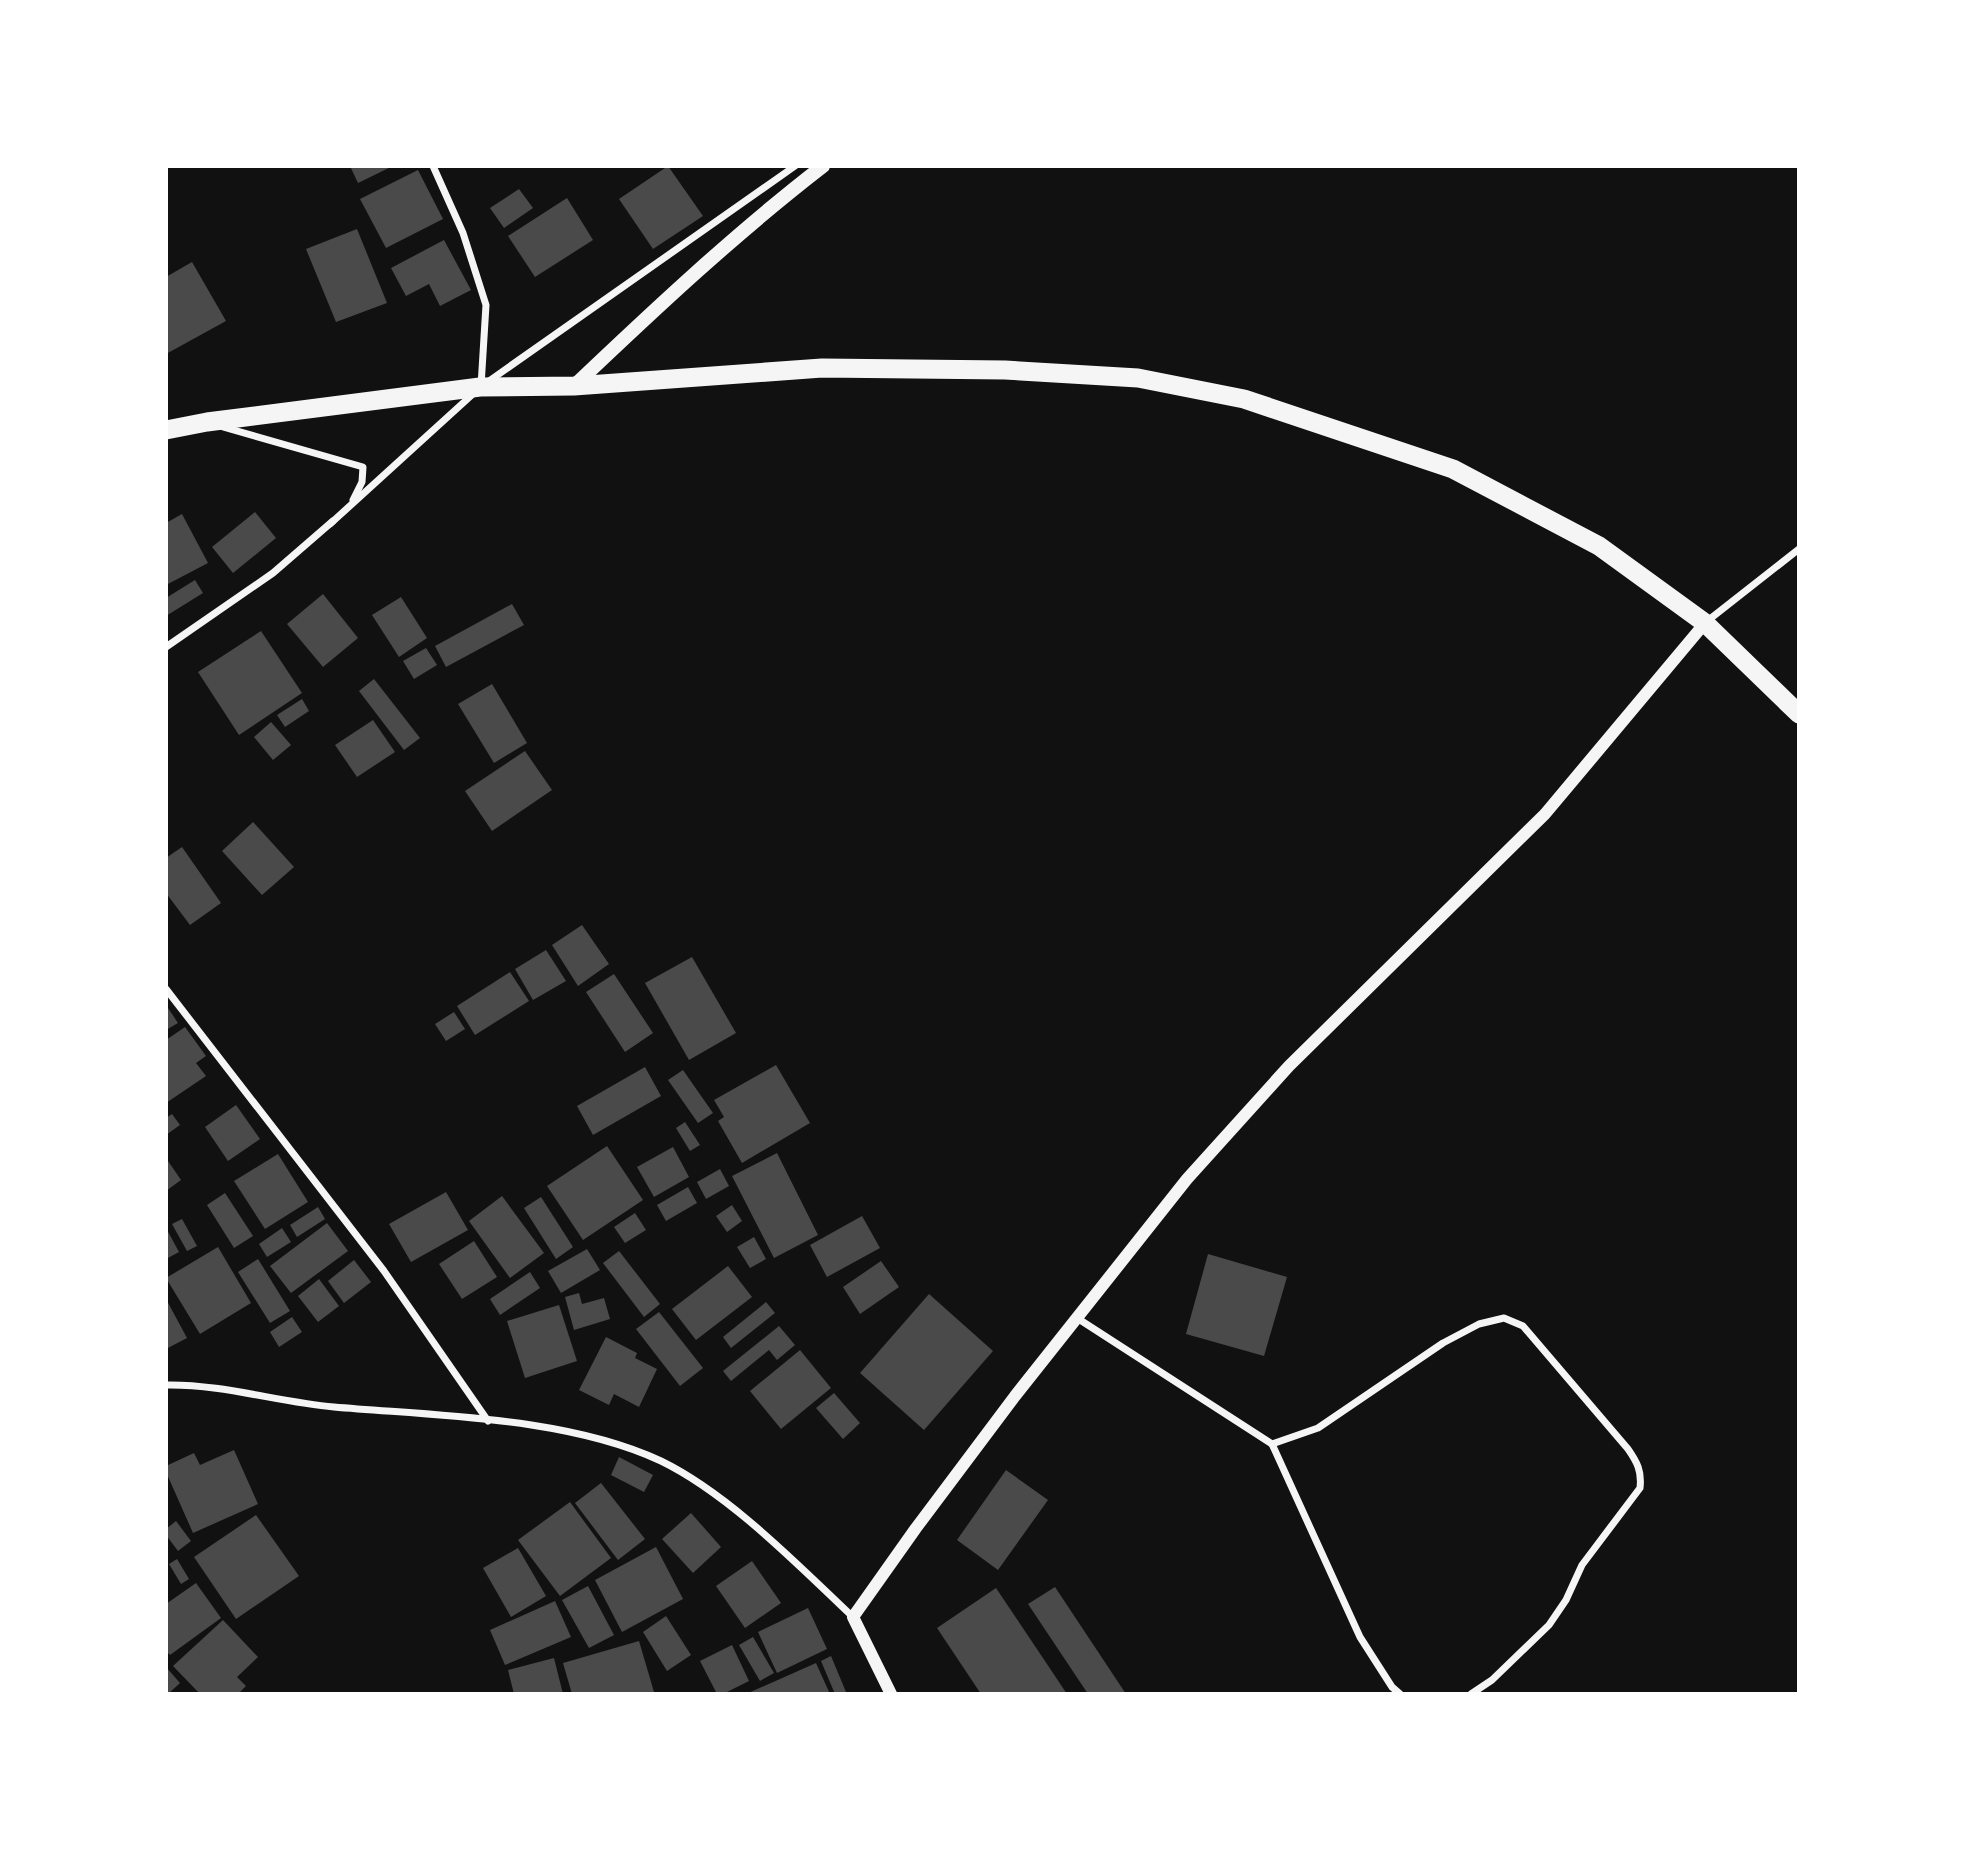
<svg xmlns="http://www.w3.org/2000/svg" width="1965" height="1860" font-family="'Nunito Sans',sans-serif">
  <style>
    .building { fill: #4a4a4a }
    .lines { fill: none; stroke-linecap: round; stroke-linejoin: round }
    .minor { stroke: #f5f5f5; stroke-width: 7 }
    .tertiary { stroke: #f5f5f5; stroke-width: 12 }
    .secondary { stroke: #f5f5f5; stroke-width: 14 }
    .trunk { stroke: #f5f5f5; stroke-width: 19 }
  </style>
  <rect width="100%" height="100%" fill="#111"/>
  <!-- building -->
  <g class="building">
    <path d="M350 166H393L358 183Z"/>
    <path d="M668 166 703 216 653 249 619 199Z"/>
    <path d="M418 170 443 219 386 248 360 199Z"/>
    <path d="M519 189 533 208 504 228 490 208Z"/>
    <path d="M567 198 593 240 535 277 508 236Z"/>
    <path d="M357 229 387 303 336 322 306 249Z"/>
    <path d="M444 240 471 290 440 306 429 284 406 296 391 268Z"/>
    <path d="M192 262 226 321 166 354V277Z"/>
    <path d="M255 512 276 538 233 573 212 547Z"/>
    <path d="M182 514 208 563 166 585V523Z"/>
    <path d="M195 580 203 593 166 616V598Z"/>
    <path d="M323 594 358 638 323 667 287 624Z"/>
    <path d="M401 597 427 638 399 657 372 615Z"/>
    <path d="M512 604 524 625 446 667 435 646Z"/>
    <path d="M261 631 302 693 239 735 198 672Z"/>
    <path d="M426 648 437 665 414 679 403 661Z"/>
    <path d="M374 679 420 738 404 750 359 691Z"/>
    <path d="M492 684 527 743 494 763 458 704Z"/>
    <path d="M302 699 309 711 285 727 277 715Z"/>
    <path d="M373 720 395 752 357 777 335 745Z"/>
    <path d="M271 722 291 745 273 760 254 737Z"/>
    <path d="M525 751 552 790 492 831 465 791Z"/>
    <path d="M253 822 294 867 262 895 222 851Z"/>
    <path d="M182 847 221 903 190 925 166 893V858Z"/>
    <path d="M582 925 609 964 578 986 552 945Z"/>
    <path d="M546 950 566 981 533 1000 515 969Z"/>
    <path d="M692 957 736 1033 689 1060 645 983Z"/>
    <path d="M510 972 529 1001 475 1035 457 1006Z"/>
    <path d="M614 974 653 1033 625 1052 586 992Z"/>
    <path d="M166 1005 178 1023 166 1030Z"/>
    <path d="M454 1012 465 1029 446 1041 435 1024Z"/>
    <path d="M185 1027 206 1056 196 1063 206 1076 166 1103V1040Z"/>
    <path d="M776 1065 810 1123 742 1163 718 1121 724 1117 714 1100Z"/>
    <path d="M645 1067 661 1096 593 1135 577 1106Z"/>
    <path d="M683 1070 713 1113 698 1123 668 1080Z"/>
    <path d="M236 1105 260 1139 228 1161 205 1127Z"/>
    <path d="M172 1114 180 1125 166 1135V1118Z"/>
    <path d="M685 1122 700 1145 690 1151 676 1128Z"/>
    <path d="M607 1146 643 1200 583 1240 547 1186Z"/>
    <path d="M673 1147 689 1177 654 1197 637 1167Z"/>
    <path d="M777 1153 818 1235 774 1258 732 1176Z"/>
    <path d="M278 1154 308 1202 265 1229 234 1181Z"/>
    <path d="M166 1158 181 1180 166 1191Z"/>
    <path d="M720 1169 729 1186 706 1199 697 1182Z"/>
    <path d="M688 1187 697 1203 666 1221 657 1205Z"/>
    <path d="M446 1192 468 1230 411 1262 389 1224Z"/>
    <path d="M225 1193 253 1236 234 1248 207 1205Z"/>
    <path d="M502 1196 544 1253 510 1278 469 1221Z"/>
    <path d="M541 1197 573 1247 556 1259 524 1208Z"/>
    <path d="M732 1205 742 1221 727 1232 716 1216Z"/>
    <path d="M318 1207 325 1219 297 1237 290 1225Z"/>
    <path d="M635 1213 646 1230 625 1243 614 1227Z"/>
    <path d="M862 1216 880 1248 827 1277 810 1245Z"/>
    <path d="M182 1219 197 1246 187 1251 172 1224Z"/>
    <path d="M327 1223 348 1251 291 1293 270 1266Z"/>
    <path d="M166 1228 179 1252 166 1259Z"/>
    <path d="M282 1228 291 1242 267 1257 259 1244Z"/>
    <path d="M754 1237 766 1259 750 1268 737 1247Z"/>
    <path d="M474 1241 497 1277 462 1299 439 1264Z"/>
    <path d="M218 1247 251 1303 200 1334 166 1278Z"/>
    <path d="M587 1249 600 1270 561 1293 548 1271Z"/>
    <path d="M619 1251 660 1304 644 1317 603 1263Z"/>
    <path d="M1208 1254 1287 1277 1264 1356 1186 1334Z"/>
    <path d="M258 1259 290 1311 270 1323 238 1272Z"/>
    <path d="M354 1260 371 1282 344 1303 328 1281Z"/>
    <path d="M881 1261 899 1287 860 1314 843 1287Z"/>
    <path d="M728 1266 752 1297 696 1340 672 1309Z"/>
    <path d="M530 1272 540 1288 500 1315 490 1299Z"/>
    <path d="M319 1279 339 1306 318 1322 298 1296Z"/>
    <path d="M579 1293 582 1304 604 1298 610 1319 574 1330 565 1297Z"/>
    <path d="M929 1294 993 1351 924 1430 860 1373Z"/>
    <path d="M166 1299 187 1338 166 1349Z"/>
    <path d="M766 1302 775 1313 731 1348 723 1337Z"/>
    <path d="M559 1305 577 1361 525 1378 507 1321Z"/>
    <path d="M659 1312 703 1368 680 1386 636 1329Z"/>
    <path d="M292 1317 302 1332 279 1347 270 1332Z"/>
    <path d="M779 1326 795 1345 777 1360 769 1350 731 1381 723 1371Z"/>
    <path d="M606 1337 637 1353 635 1358 657 1369 639 1407 614 1394 609 1405 579 1390Z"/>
    <path d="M800 1350 831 1388 781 1429 750 1391Z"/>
    <path d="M834 1393 860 1423 843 1439 816 1408Z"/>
    <path d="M234 1450 258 1504 193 1533 166 1472V1466L194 1453 200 1465Z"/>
    <path d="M619 1457 653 1475 644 1492 611 1475Z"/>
    <path d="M1006 1470 1048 1500 998 1570 957 1540Z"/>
    <path d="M601 1483 645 1539 618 1560 575 1503Z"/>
    <path d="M570 1502 611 1558 560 1596 518 1540Z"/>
    <path d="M691 1513 721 1547 693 1573 662 1539Z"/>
    <path d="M256 1515 299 1576 236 1619 194 1557Z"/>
    <path d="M176 1521 191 1541 178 1551 166 1535V1529Z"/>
    <path d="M656 1547 683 1599 622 1632 595 1580Z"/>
    <path d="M518 1548 546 1596 511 1617 483 1568Z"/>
    <path d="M177 1559 189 1579 181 1584 169 1564Z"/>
    <path d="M752 1561 781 1603 745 1628 716 1586Z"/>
    <path d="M196 1583 221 1618 170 1655 166 1651V1604Z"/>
    <path d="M588 1586 614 1635 589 1648 562 1600Z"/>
    <path d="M1055 1587 1126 1694H1088L1028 1604Z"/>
    <path d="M996 1588 1067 1694H981L937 1628Z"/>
    <path d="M555 1601 571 1637 505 1665 490 1630Z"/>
    <path d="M808 1608 827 1649 777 1673 758 1632Z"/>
    <path d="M666 1616 691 1655 667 1671 643 1632Z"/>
    <path d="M223 1620 258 1657 237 1677 246 1686 238 1694H200L173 1666Z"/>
    <path d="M753 1637 774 1673 760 1681 739 1645Z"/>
    <path d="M639 1641 654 1692 572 1694 563 1663Z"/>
    <path d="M732 1645 749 1681 723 1694H717L700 1661Z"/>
    <path d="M831 1656 846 1692 842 1694H835L821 1661Z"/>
    <path d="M554 1658 563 1694H514L508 1670Z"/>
    <path d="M816 1663 830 1694H746Z"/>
    <path d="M166 1667 180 1683 168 1694H166Z"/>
  </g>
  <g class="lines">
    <!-- minor -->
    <g class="minor">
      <path d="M433 166 463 233 486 305 481 386"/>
      <path d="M489 381 795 166"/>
      <path d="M223 427 363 467 362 482 353 500"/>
      <path d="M330 524 474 393"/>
      <path d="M1706 622 1799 549"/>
      <path d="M166 647 273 573 333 521"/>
      <path d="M166 989 384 1271 488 1421"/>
      <path d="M1077 1318 1272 1444 1360 1637 1392 1687 1400 1694"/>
      <path d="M166 1385C222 1384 278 1402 334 1407 437 1416 567 1417 661 1461 729 1494 798 1565 853 1617"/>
      <path d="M1272 1444 1318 1428 1443 1343 1479 1324 1504 1318 1523 1326 1628 1449C1637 1462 1642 1471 1640 1488L1582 1565 1566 1600 1549 1625 1492 1680 1471 1694"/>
    </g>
    <!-- tertiary -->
    <path class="tertiary" d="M891 1694 853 1617 916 1528 1015 1396 1187 1179 1289 1066 1545 814 1705 623"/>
    <!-- secondary -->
    <path class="secondary" d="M574 386C655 309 735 234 823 166"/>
    <!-- trunk -->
    <path class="trunk" d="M166 430 207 422 480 387 574 386 822 368 1005 370 1138 378 1244 399 1453 469 1599 546 1705 623 1799 714"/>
  </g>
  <!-- border -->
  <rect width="1965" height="1860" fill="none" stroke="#ffffff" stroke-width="336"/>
</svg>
